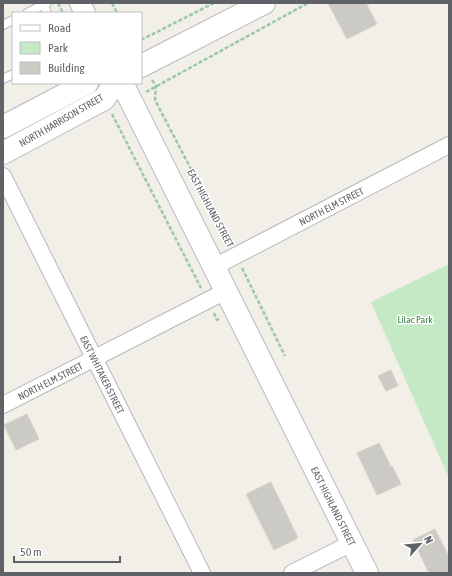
<svg xmlns="http://www.w3.org/2000/svg" width="452" height="576" font-family="'Asap Condensed',sans-serif">
  <style>
    .green { fill: #c5e8c5 }
    .building { fill: #cccac5; stroke: #d6d1c6 }
    .lines { fill: none; stroke-linecap: round; stroke-linejoin: round }
    .service-casing { stroke: #b5b8bc; stroke-width: 10 }
    .minor-casing { stroke: #b5b8bc; stroke-width: 18 }
    .tertiary-casing { stroke: #b5b8bc; stroke-width: 22 }
    .secondary-casing { stroke: #b6babf; stroke-width: 24 }
    .path { stroke: #9cc7a9; stroke-width: 2.5; stroke-dasharray: 4 2; stroke-linecap: butt }
    .service { stroke: #fff; stroke-width: 8 }
    .minor { stroke: #fff; stroke-width: 16 }
    .tertiary { stroke: #fff; stroke-width: 20 }
    .secondary { stroke: #fff; stroke-width: 22 }
    .labels { text-anchor: middle; stroke-width: 3; stroke-linejoin: round; paint-order: stroke }
    .street-label { font-size: 10px; fill: #5f6368; stroke: #fff }
    .park-label { font-size: 10px; fill: #348238; stroke: #fff }
  </style>
  <rect width="100%" height="100%" fill="#f1efe8"/>
  <!-- green -->
  <path class="green" d="M449 264V478L371 302Z"/>
  <!-- building -->
  <g class="building">
    <path d="M328 3H366L377 24 347 39Z"/>
    <path d="M391 370 398 386 386 391 378 376Z"/>
    <path d="M27 414 39 439 16 450 4 425Z"/>
    <path d="M379 443 391 467 392 466 401 484 377 495 357 453Z"/>
    <path d="M271 482 298 538 274 550 246 494Z"/>
    <path d="M435 529 449 557V573H429L413 540Z"/>
  </g>
  <g class="lines">
    <defs>
      <g id="service">
        <path d="M44 5 47 13"/>
        <path d="M27 13 47 3"/>
        <path d="M3 25 13 20"/>
        <path d="M3 79 13 74"/>
      </g>
      <g id="minor">
        <path id="s1" d="M3 176 202 573"/>
        <path id="s2" d="M214 267 449 145"/>
        <path id="s3" d="M3 405 226 291"/>
        <path d="M292 573 352 543"/>
      </g>
      <path id="tertiary" d="M80 3 85 13"/>
      <g id="secondary">
        <path d="M141 66 264 3"/>
        <path id="s4" d="M122 83 367 573"/>
        <path d="M3 127 87 83"/>
        <path d="M3 153 104 99 115 83"/>
      </g>
    </defs>
    <!-- service casing -->
    <use href="#service" class="service-casing"/>
    <!-- minor casing -->
    <use href="#minor" class="minor-casing"/>
    <!-- tertiary casing -->
    <use href="#tertiary" class="tertiary-casing"/>
    <!-- secondary casing -->
    <use href="#secondary" class="secondary-casing"/>
    <!-- path -->
    <g class="path">
      <path d="M58 3 63 13"/>
      <path d="M112 3 117 13"/>
      <path d="M141 40 214 3"/>
      <path d="M152 80 156 86 155 100 230 244"/>
      <path d="M146 92 308 3"/>
      <path d="M112 114 201 288"/>
      <path d="M242 268 285 356"/>
      <path d="M214 313 217 320 220 318"/>
    </g>
    <!-- service -->
    <use href="#service" class="service"/>
    <!-- minor -->
    <use href="#minor" class="minor"/>
    <!-- tertiary -->
    <use href="#tertiary" class="tertiary"/>
    <!-- secondary -->
    <use href="#secondary" class="secondary"/>
  </g>
  <g class="labels">
    <!-- street labels -->
    <g class="street-label">
      <text transform="translate(61 120) rotate(-30)" y="4">NORTH HARRISON STREET</text>
      <text dy="4" stroke="none"><textPath href="#s2" startOffset="132">NORTH ELM STREET</textPath></text>
      <text transform="translate(211 208) rotate(62)" y="4">EAST HIGHLAND STREET</text>
      <text dy="4" stroke="none"><textPath href="#s1" startOffset="222">EAST WHITAKER STREET</textPath></text>
      <text dy="4" stroke="none"><textPath href="#s3" startOffset="53">NORTH ELM STREET</textPath></text>
      <text dy="4" stroke="none"><textPath href="#s4" startOffset="473">EAST HIGHLAND STREET</textPath></text>
    </g>
    <!-- park labels -->
    <g class="park-label">
      <text x="415" y="323">Lilac Park</text>
    </g>
  </g>
  <!-- border -->
  <rect width="452" height="576" fill="none" stroke="#5f6368" stroke-width="8"/>
  <!-- legend -->
  <rect x="12" y="12" width="130" height="72" fill="#ffffff" stroke="#bfc1c3"/>
  <rect x="20" y="25" width="20" height="6" fill="#ffffff" stroke="#bfc1c3"/>
  <text x="48" y="32" font-size="12" fill="#5f6368">Road</text>
  <rect x="20" y="42" width="20" height="12" fill="#c5e8c5" stroke="#bfc1c3"/>
  <text x="48" y="52" font-size="12" fill="#5f6368">Park</text>
  <rect x="20" y="62" width="20" height="12" fill="#cccac5" stroke="#bfc1c3"/>
  <text x="48" y="72" font-size="12" fill="#5f6368">Building</text>
  <!-- north arrow -->
  <g transform="translate(420 544) rotate(63)" stroke="#ffffff" stroke-width="3" paint-order="stroke">
  <path d="M0-3L7 15L0 10L-7 15Z" fill="#5f6368"/>
  <text y="-6" font-size="11" font-weight="bold" text-anchor="middle" fill="#5f6368">N</text>
  </g>
  <!-- scale -->
  <path d="M14 556v6h106v-6" fill="none" stroke="#5f6368" stroke-width="2"/>
  <text x="20" y="556" font-size="12" fill="#5f6368" stroke="#ffffff" stroke-width="3" paint-order="stroke">50 m</text>
</svg>
